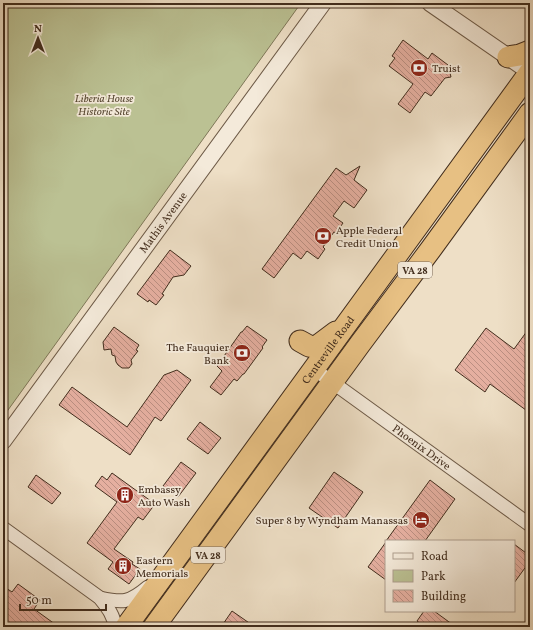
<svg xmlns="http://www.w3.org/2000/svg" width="533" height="630" font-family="Vollkorn,serif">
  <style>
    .park { fill: #bbc193; stroke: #7e7758 }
    .building { fill: url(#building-back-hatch); stroke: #422d1d }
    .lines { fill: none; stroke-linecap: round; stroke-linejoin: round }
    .minor-casing { stroke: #6d5a47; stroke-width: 15 }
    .tertiary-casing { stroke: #6d5a47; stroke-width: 18 }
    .trunk-casing { stroke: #422d1d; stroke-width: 23 }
    .minor { stroke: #f4eada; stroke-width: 13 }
    .tertiary { stroke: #f4eada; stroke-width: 16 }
    .trunk { stroke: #e7c083; stroke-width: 21 }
    .labels { text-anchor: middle; stroke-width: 3.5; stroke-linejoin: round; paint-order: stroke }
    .shield { fill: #f4eada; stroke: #776656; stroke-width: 1 }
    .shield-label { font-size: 10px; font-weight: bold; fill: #422d1d }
    .poi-label { font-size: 11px; fill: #422d1d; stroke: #f4eada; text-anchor: start }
    .park-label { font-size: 11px; font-style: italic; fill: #5a4b35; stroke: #f4eada }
    .street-label { font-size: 11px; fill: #422d1d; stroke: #f4eada }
  </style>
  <defs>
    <pattern id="building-back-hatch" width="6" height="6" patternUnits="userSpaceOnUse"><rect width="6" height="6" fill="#e5afa0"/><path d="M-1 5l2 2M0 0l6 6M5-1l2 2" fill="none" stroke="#bb8f82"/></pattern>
  </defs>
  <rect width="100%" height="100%" fill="#eedfc6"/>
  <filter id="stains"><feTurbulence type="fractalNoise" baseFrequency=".005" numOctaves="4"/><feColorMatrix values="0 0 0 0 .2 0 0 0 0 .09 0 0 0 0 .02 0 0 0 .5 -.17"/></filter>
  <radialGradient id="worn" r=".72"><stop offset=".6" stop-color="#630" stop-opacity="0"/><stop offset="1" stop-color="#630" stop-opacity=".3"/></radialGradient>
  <!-- park -->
  <path class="park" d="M3 3H301L3 417Z"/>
  <!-- building -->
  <g class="building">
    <path d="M403 40 428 59 432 53 448 65 451 77 445 78 431 96 425 92 410 113 398 104 413 84 389 66 395 58 392 56Z"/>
    <path d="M360 166 354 180 367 190 354 208 344 201 333 216 343 223 336 233 334 232 323 247 325 249 318 259 307 251 301 259 293 253 274 278 262 269 336 168 346 175Z"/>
    <path d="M170 250 191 266 184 275 173 277 162 294 164 295 156 305 149 300 148 302 137 294Z"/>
    <path d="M247 326 267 340 262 347 263 348 244 374H243L237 381 234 379 221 395 210 387 222 371 217 366 241 332H242Z"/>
    <path d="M114 327 139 345 136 350 138 351 131 360 132 364 129 368H122L118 365 116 362 115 356 112 355 111 349 104 350 103 342Z"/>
    <path d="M530 327V413L490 384 485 392 455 370 486 328 514 349Z"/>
    <path d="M177 370 191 380 161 421 155 417 130 455 59 405 72 387 127 427 164 375Z"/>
    <path d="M200 422 221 438 208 454 187 439Z"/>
    <path d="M181 462 196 473 178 497 163 486Z"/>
    <path d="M334 472 363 492 338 528 309 508Z"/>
    <path d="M112 473 155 504 143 520 138 517 114 549 133 562 132 564 140 569 129 584 108 569 113 562 87 543 117 502 95 486 102 476 107 480Z"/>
    <path d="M36 475 61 493 52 504 28 487Z"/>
    <path d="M430 480 455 499 425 541H386Z"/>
    <path d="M386 542V580L368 567Z"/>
    <path d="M514 544 530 556V561L514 583Z"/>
    <path d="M18 584 40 600 34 609 59 627H3V586L12 592Z"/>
    <path d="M232 611 255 627H221Z"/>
    <path d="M424 611H434L456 627H425L417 621Z"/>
  </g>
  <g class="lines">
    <defs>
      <g id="minor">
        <path id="s1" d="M314 369 530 525"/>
        <path d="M3 528 100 598C107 607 114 615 115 627"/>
        <path d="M100 598C123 603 129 603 148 587"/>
      </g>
      <g id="tertiary">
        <path d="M430 3 530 72"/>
        <path id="s2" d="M3 441 323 3"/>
      </g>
      <g id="trunk">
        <path d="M508 57 520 55 530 51"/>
        <path d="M300 341 309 346 316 347 336 332"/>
        <path id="s3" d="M126 627 530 72"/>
        <path d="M154 627 360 344 431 249 530 113"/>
      </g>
    </defs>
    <!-- minor casing -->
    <use href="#minor" class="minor-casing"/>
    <!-- tertiary casing -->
    <use href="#tertiary" class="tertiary-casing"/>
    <!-- trunk casing -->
    <use href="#trunk" class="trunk-casing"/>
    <!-- minor -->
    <use href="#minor" class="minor"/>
    <!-- tertiary -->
    <use href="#tertiary" class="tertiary"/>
    <!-- trunk -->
    <use href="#trunk" class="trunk"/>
  </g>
  <!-- icons -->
  <defs>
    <symbol id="bank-disc" viewBox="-11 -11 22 22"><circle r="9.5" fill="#8f2418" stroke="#f4eada"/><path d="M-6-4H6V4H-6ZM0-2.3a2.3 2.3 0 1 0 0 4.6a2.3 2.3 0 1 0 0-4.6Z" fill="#fff"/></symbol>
    <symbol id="building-disc" viewBox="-11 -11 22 22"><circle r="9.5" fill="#8f2418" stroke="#f4eada"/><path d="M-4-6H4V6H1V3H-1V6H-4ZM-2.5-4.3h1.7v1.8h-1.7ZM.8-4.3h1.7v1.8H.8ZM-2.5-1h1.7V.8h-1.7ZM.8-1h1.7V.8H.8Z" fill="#fff"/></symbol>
    <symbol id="hotel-disc" viewBox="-11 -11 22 22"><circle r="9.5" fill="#8f2418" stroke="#f4eada"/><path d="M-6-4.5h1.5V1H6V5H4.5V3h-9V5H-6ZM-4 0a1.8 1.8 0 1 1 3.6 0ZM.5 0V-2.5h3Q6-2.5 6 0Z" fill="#fff"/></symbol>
  </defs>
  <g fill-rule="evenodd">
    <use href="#bank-disc" x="409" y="58" width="20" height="20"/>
    <use href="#bank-disc" x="313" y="226" width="20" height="20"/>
    <use href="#bank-disc" x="232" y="343" width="20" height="20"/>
    <use href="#building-disc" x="115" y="485" width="20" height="20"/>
    <use href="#hotel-disc" x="411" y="510" width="20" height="20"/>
    <use href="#building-disc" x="113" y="556" width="20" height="20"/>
  </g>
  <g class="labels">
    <!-- shield labels -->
    <g class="shield">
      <rect x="398" y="262" width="34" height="16" rx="3"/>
      <rect x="191" y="547" width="34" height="16" rx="3"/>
    </g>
    <g class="shield-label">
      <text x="415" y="274">VA 28</text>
      <text x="208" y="559">VA 28</text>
    </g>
    <!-- poi labels -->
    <g class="poi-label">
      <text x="432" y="72">Truist</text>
      <text x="336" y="234">Apple Federal<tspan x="336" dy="13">Credit Union</tspan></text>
      <text x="229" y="351" text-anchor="end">The Fauquier<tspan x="229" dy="13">Bank</tspan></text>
      <text x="138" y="493">Embassy<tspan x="138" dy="13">Auto Wash</tspan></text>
      <text x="408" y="524" text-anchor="end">Super 8 by Wyndham Manassas</text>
      <text x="136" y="564">Eastern<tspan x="136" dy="13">Memorials</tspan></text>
    </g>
    <!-- park labels -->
    <g class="park-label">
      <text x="104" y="102">Liberia House<tspan x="104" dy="13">Historic Site</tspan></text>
    </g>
    <!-- street labels -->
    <g class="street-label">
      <text dy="4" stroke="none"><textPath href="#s2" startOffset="271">Mathis Avenue</textPath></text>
      <text dy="4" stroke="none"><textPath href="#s3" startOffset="343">Centreville Road</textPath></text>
      <text dy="4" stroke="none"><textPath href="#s1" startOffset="133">Phoenix Drive</textPath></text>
    </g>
  </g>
  <!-- margin -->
  <rect width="533" height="630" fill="none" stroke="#eedfc6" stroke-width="16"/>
  <rect x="4" y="4" width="525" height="622" fill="none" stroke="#422d1d" stroke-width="2"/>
  <rect x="8" y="8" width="517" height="614" fill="none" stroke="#422d1d"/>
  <!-- legend -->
  <rect x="385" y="540" width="130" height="72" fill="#f4eada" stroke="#ad9e8e"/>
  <rect x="393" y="553" width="20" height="6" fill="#f4eada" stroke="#ad9e8e"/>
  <text x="421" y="560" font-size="12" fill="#422d1d">Road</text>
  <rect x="393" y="570" width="20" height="12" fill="#bbc193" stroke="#ad9e8e"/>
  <text x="421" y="580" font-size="12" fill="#422d1d">Park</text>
  <rect x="393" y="590" width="20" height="12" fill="url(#building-back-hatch)" stroke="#ad9e8e"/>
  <text x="421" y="600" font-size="12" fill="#422d1d">Building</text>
  <!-- north arrow -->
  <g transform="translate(38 38)" stroke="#f4eada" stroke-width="3" paint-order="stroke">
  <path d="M0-3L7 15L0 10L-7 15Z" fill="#422d1d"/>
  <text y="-6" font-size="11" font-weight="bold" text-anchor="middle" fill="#422d1d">N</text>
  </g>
  <!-- scale -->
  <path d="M20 604v6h86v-6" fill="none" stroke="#422d1d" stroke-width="2"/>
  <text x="26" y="604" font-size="12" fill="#422d1d" stroke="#f4eada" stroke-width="3" paint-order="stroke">50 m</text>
  <rect width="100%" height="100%" filter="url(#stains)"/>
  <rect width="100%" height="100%" fill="url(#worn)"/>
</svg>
